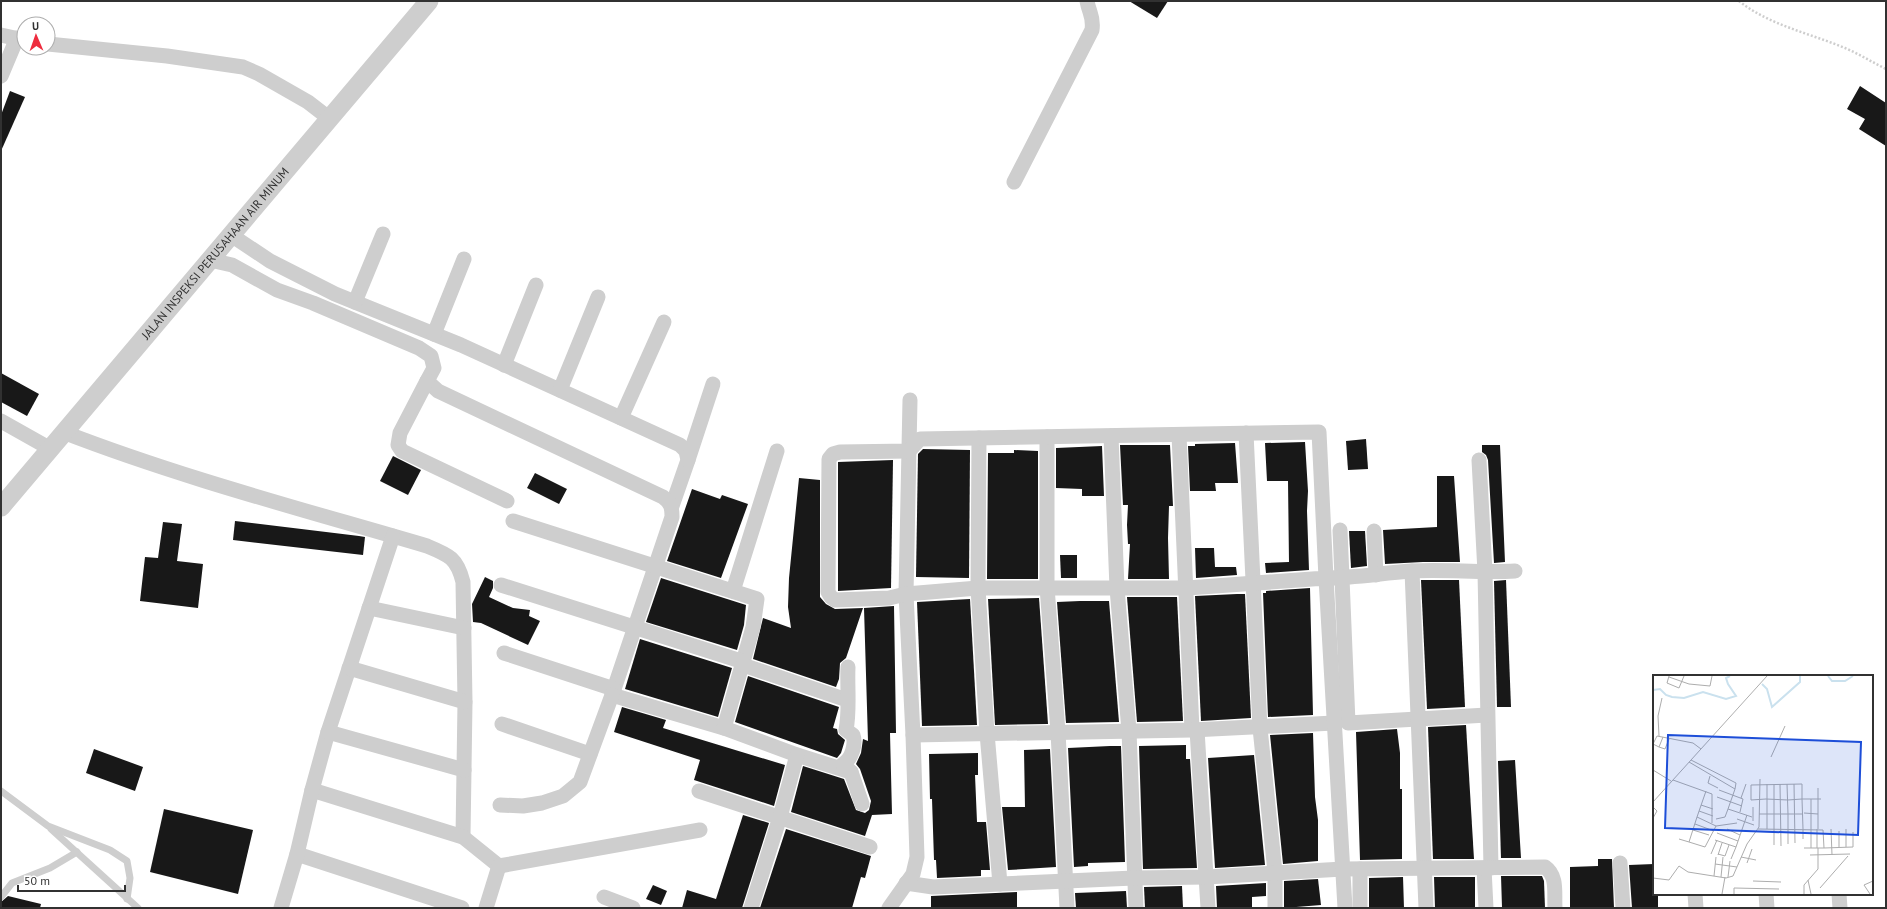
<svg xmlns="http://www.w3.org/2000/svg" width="1887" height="909" font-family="'PT Sans',sans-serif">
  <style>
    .building { fill: #181818 }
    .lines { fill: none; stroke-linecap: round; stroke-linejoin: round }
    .path { stroke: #cecece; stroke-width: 2.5; stroke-dasharray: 2 2; stroke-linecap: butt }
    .service { stroke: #cecece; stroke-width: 7 }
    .minor { stroke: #cecece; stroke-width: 15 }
    .tertiary { stroke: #cecece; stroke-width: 19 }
    .labels { text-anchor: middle; stroke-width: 4; stroke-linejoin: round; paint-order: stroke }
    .street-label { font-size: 12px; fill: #313131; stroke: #fff }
    .inset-river { fill: none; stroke: #cae1ee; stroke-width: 2 }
    .inset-road { fill: none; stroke: #adadad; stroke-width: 1 }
    .view { fill: #1d4ed8; fill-opacity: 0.15; stroke: #1d4ed8; stroke-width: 2 }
    .inset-edge { fill: none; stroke: #313131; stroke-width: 2 }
  </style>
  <rect width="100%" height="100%" fill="#fff"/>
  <!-- building -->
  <g class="building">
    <path d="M1129 1H1168L1157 18Z"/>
    <path d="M1860 86 1886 103V146L1859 129 1865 119 1847 109Z"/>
    <path d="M10 91 25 97 1 151V115Z"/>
    <path d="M1 373 39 394 27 416 1 402Z"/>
    <path d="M1366 439 1368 469 1348 470 1346 441Z"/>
    <path d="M1305 442 1308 491 1307 511 1309 570 1266 573 1265 563 1289 562 1288 481H1267L1265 443Z"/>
    <path d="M1235 443 1238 483H1215L1216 491H1190L1188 446H1195V444Z"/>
    <path d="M1120 445H1170L1173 506H1169L1168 538 1169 579H1128L1130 544H1128L1127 525 1128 505H1123Z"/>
    <path d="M1482 445H1500L1505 562 1494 563 1488 460 1486 455 1482 452Z"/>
    <path d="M1102 446 1104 496H1082V489L1056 488V448Z"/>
    <path d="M923 449 970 450 969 578 916 577 918 454Z"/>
    <path d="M1014 450 1038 451V579H987L988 453H1014Z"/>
    <path d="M393 456 421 470 408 495 380 481Z"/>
    <path d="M893 460 891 588 838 591V462Z"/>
    <path d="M535 473 567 489 559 504 527 488Z"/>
    <path d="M1437 476H1454L1460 562H1423L1385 564 1383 530 1437 527Z"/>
    <path d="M799 478 820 480V597L826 604 835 609 863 608 846 658 840 663 839 679 836 687 753 659 763 618 791 628 788 607 789 578Z"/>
    <path d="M692 489 720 499 722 495 748 504 721 578 667 561Z"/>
    <path d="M235 521 359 536 365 537 363 555 233 540Z"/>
    <path d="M163 522 182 524 177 561 203 564 198 608 140 601 145 557 158 558Z"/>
    <path d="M1349 531H1365L1367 566 1351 568Z"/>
    <path d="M1195 548H1214L1215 567H1236L1237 575 1196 578Z"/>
    <path d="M1060 555H1077V578H1061Z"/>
    <path d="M485 577 493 581V588L489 597 513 608 530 610 529 616 540 621 528 645 481 623 473 622 472 604Z"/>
    <path d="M661 578 746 605 744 625 737 650 646 622Z"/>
    <path d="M1421 580H1459L1465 707 1427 709Z"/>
    <path d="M1506 580 1511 707H1497L1494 581Z"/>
    <path d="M1310 588 1313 715 1268 717 1263 593H1266V591Z"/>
    <path d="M1237 594H1245L1251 718 1201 721 1195 596Z"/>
    <path d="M1127 597H1177L1183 721 1137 722Z"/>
    <path d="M1039 598 1048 724 995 725 988 599Z"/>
    <path d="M970 599 977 725 922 726 917 602Z"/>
    <path d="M1080 601H1109L1119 722 1066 723 1057 602Z"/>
    <path d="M894 606 896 733H890L892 814 872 815 865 836 791 812 803 766 844 779 856 810 865 813 869 810 871 801 860 769 856 764 861 753 863 739 868 741 864 608Z"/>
    <path d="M640 639 732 668 718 717 625 689Z"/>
    <path d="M748 676 839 707 833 728 837 729 838 734 845 740 841 753 837 758 735 722Z"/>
    <path d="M622 707 666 720 663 728 785 765 774 806 694 780 700 760 614 732Z"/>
    <path d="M1466 725 1474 859H1433L1428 727Z"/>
    <path d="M1397 729 1400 753V789H1402V859L1360 860 1356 732Z"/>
    <path d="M1313 733 1315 797 1318 820V861L1283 864 1270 735Z"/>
    <path d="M1186 745V759H1190L1197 868 1143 869 1139 746Z"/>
    <path d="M1110 746H1121L1125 862 1088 863V866L1074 867 1068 748Z"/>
    <path d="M94 749 143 767 135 791 86 773Z"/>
    <path d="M1050 749 1056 867 1008 870 1002 807H1025L1024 750Z"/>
    <path d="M978 753V775H975L977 822H986L990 870H981V876L937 878 936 860H934L932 799H930L929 754Z"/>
    <path d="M1254 755 1265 865 1215 868 1208 758Z"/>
    <path d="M1515 760 1521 858H1501L1498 761Z"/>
    <path d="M164 809 253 830 238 894 150 872Z"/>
    <path d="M743 815 769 823 742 908H682L687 890 716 899Z"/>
    <path d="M786 829 871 856 865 878 861 877 852 908H760Z"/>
    <path d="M1598 859H1612L1614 908H1570V867L1598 866Z"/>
    <path d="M1654 864V894H1658V908H1632L1629 865Z"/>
    <path d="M1501 876H1542L1544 881 1545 908H1502Z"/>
    <path d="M1403 877 1404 908H1369V878Z"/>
    <path d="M1434 877H1475V908H1435Z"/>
    <path d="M1318 879 1321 905 1284 908V881Z"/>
    <path d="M1266 883V896L1252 897V908H1217L1216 886Z"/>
    <path d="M653 885 667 891 661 905 646 899Z"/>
    <path d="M1182 886 1183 908H1145L1144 887Z"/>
    <path d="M1126 891 1127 908H1076L1075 893Z"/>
    <path d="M1017 892V908H931V896Z"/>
    <path d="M8 896 41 904 40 908H1V902Z"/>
  </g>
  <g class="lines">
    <!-- path -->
    <path class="path" d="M1739 1C1769 25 1809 33 1845 48 1859 54 1872 62 1886 69"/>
    <!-- service -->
    <g class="service">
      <path d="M1 791 48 826 110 850 127 861 130 878 127 899"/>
      <path d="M51 829 138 908"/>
      <path d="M1 897 12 883 50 868 77 852"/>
    </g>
    <!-- minor -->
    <g class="minor">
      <path d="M1 35 24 40"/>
      <path d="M48 44 167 56 243 67 259 74 308 102 330 119"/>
      <path d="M1 76 17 38"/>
      <path d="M1014 182 1092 30C1094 16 1089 13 1087 1"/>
      <path d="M231 235 270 261 335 294 461 345 680 445 686 451 688 460 672 506"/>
      <path d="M210 260 232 265 277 290 313 303 419 348 431 356 434 368 427 381 438 391 663 497C671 503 672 507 672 517L612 695 724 728 797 755 851 772"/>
      <path d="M355 302 383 234"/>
      <path d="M434 334 464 259"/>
      <path d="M504 365 536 285"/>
      <path d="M427 381 400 433 398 445 402 451 507 501"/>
      <path d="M560 390 598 297"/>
      <path d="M621 418 664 322"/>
      <path d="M1 421 49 448"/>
      <path d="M63 432C182 478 305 510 427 546 449 555 457 558 463 582L465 702 463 837"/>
      <path d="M1246 433 1260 728 1275 872V908"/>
      <path d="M1179 435 1192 730"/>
      <path d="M1111 436 1117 588 1129 731 1136 908"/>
      <path d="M1047 437V587L1058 732 1067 908"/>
      <path d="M979 438 978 588 987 733 1000 884"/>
      <path d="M688 460 713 384"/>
      <path d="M1479 460 1485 572 1491 868"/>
      <path d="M513 521 757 599 753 627 724 728"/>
      <path d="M1340 530 1348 723 1487 715"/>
      <path d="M1374 531 1376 575"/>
      <path d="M393 536 328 732 312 790 463 837 499 866 700 830"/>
      <path d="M1412 571 1426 908"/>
      <path d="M501 585 744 662"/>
      <path d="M733 591 777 451"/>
      <path d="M369 608 464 628"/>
      <path d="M504 653 614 689"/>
      <path d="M743 665 847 700"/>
      <path d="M848 667C847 688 850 710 846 730L853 735C856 744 852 759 843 764L851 772 862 804"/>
      <path d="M349 668 465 702"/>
      <path d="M502 724 590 754"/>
      <path d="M1197 730 1208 908"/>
      <path d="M328 732 464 770"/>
      <path d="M913 735 1192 730 1334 723"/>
      <path d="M699 791 870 847"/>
      <path d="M500 805 523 806 542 803 563 796 580 782 612 695"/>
      <path d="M297 854 462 908"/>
      <path d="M1620 863 1623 908"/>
      <path d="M1484 868 1486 908"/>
      <path d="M1360 869V908"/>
      <path d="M906 883 933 887 1134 878 1207 877 1343 869 1545 867C1558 876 1554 894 1555 908"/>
      <path d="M1695 894 1696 908"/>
      <path d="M1766 894 1767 908"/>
      <path d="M1839 894 1840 908"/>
      <path d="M604 897 633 908"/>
      <path d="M281 908 297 854 312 790"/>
      <path d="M486 908 499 866"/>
      <path d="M751 908 780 817 797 755"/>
      <path d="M889 908 913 874 917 857 913 735 906 594 910 400"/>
      <path d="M1345 908 1326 578 1319 432 920 439 909 451 840 452 833 454 829 459 828 592 831 597 835 600 889 598 906 594 978 588H1187L1326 578C1354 578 1382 573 1411 571 1445 569 1480 573 1515 571"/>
    </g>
    <!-- tertiary -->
    <path class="tertiary" id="s1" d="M1 507 429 1"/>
  </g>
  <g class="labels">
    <!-- street labels -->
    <g class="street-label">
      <text dy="4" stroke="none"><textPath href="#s1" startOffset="332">JALAN INSPEKSI PERUSAHAAN AIR MINUM</textPath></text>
    </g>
  </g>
  <!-- overview -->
  <g transform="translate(1653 675)">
    <rect width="220" height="220" fill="#fff"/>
    <path class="inset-river" d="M175 1 179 6H192L200 1M109 9 114 14 119 32 147 7V1M0 15 7 14 13 20 19 22 31 23 50 17 73 24 83 21 75 9 73 3 77 1"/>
    <path class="inset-road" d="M16 1 14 8 26 13 31 1M16 2 36 9 57 11 59 1M6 61 5 41 9 23M0 69 4 61 40 68 48 74M0 69 6 72 10 62M6 72 12 74 16 64M118 82 132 51M38 85 83 108 82 114M36 87 82 114 75 134 99 142M0 95 18 106M57 101 55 108 65 113M20 105 59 119V148M114 109V154M121 109V170M127 109 128 171M134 109 135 139M141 109 142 168M66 115 90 124 87 137M53 116 44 142 63 151 84 148M64 122 89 131M88 123 93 109M158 124V173M0 127 114 1M48 130 60 134M0 132 4 136 0 143M100 132V146M46 136 60 141M151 138 165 139M106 139H149M135 139V169M63 144 72 142 75 134M84 144 101 150M42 149 61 156M74 154 87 160M105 154 170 155 171 173 200 172V157M164 154V173M165 154V113M178 154 179 180M193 154V172M40 155 56 160M186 156V172M64 158 85 166M26 164 36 167 44 142M150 164V154L149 124V109L98 110V125L113 124 135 125 149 124H168M62 165 83 172 94 140M36 167 52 172 63 151M151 173H171M58 179 64 165M65 179 72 181 76 170M65 180 69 168M157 180 197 179M88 182 103 185M78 184 83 172M94 188 99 174M62 189 84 192M61 201 63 182M68 202 70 182M75 202 77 186M0 203 16 205 26 191 35 197 73 203 80 201 94 169 106 152 107 104M155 205 158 219M100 206 128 207M167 213 195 181M69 219 72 202M81 219V213L126 214M151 219V210L165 194V173M217 219 211 210 220 206"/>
    <path class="view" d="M15 60 208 67 205 160 12 153Z"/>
    <rect width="220" height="220" class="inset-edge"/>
  </g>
  <!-- border -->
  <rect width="1887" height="909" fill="none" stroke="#313131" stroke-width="4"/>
  <!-- north arrow -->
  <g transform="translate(36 36) rotate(358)"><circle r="19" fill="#ffffff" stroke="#adadad"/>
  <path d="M0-3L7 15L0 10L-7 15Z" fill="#ee2c3e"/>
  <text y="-6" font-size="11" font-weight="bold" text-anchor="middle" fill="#313131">U</text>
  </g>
  <!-- scale -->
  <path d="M18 885v6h107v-6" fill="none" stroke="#313131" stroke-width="2"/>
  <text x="24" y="885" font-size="12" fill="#313131" stroke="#ffffff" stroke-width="3" paint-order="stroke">50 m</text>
</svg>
